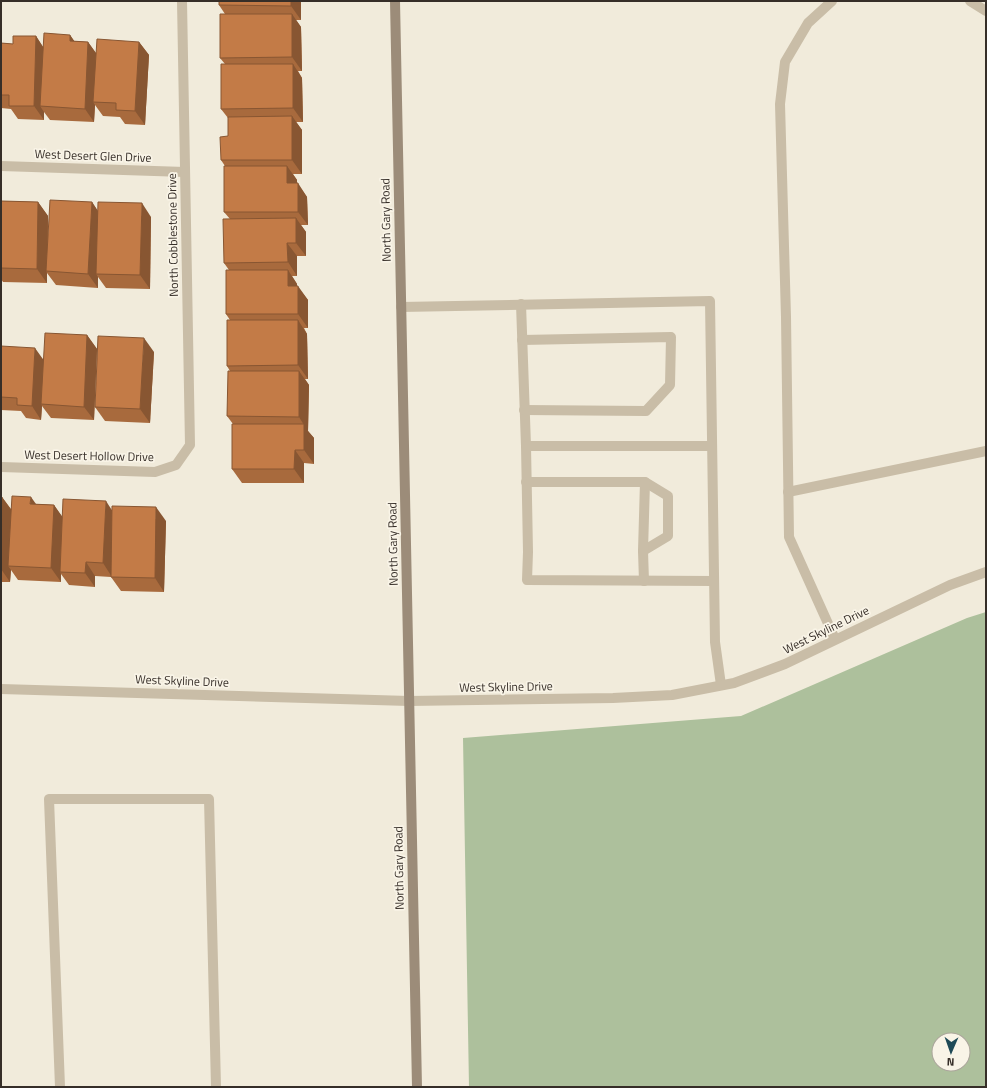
<svg xmlns="http://www.w3.org/2000/svg" width="987" height="1088" font-family="'Titillium Web',sans-serif">
  <style>
    .green { fill: #adc09c; fill-rule: evenodd }
    .lines { fill: none; stroke-linecap: round; stroke-linejoin: round }
    .service { stroke: #c9bda7; stroke-width: 10 }
    .minor { stroke: #c9bda7; stroke-width: 10 }
    .tertiary { stroke: #c9bda7; stroke-width: 10 }
    .secondary { stroke: #9c8c79; stroke-width: 10 }
    .wall { fill: #a86a3d }
    .shaded-wall { fill: #885632 }
    .building { fill: #c37b47; stroke: #885632 }
    .labels { text-anchor: middle; stroke-width: 3.5; stroke-linejoin: round; paint-order: stroke }
    .street-label { font-size: 12px; fill: #362e28; stroke: #f9f4e7 }
  </style>
  <rect width="100%" height="100%" fill="#f1ebdb"/>
  <!-- green -->
  <path class="green" d="M986 612V1087H469L463 738 741 716 967 618ZM939 1040H963V1064H939Z"/>
  <g class="lines">
    <!-- service -->
    <g class="service">
      <path d="M832 1 808 23 785 62 780 104 786 317 789 537 835 639"/>
      <path d="M970 1 986 11"/>
      <path d="M521 304 526 446"/>
      <path d="M401 307 710 301 715 642 721 685"/>
      <path d="M522 340 671 337 670 385 646 411 524 410"/>
      <path d="M712 446H526L528 552 527 580 714 581"/>
      <path d="M526 482H645L668 496V536L643 551"/>
      <path d="M788 492 986 451"/>
      <path d="M644 581 643 551 645 482"/>
      <path d="M60 1087 49 799H209L216 1087"/>
    </g>
    <!-- minor -->
    <g class="minor">
      <path d="M1 166 185 172"/>
      <path d="M1 467 155 472 176 465 190 445 182 1"/>
    </g>
    <!-- tertiary -->
    <path class="tertiary" d="M1 689 409 701 613 698 672 695 734 683 785 664 950 585 986 572"/>
    <!-- secondary -->
    <path class="secondary" d="M395 1 417 1087"/>
  </g>
  <!-- wall -->
  <g class="wall">
    <path d="M219 1H301V20H296L301 27 302 71H298L302 78 303 122H296L302 130V174H293L297 180V183L307 197 308 225H301L306 232V256H297V276H292L297 284V286L308 300V328H304L307 334 308 379H305L309 385 308 431 314 438V464L304 463V483H242L232 469 233 424 227 416 230 371 227 366 230 320 226 314 229 270 224 263 230 219 224 212 225 166 221 160 228 136V118L221 109 225 64 220 58 225 14 219 5Z"/>
    <path d="M70 35 74 41 88 42 96 53 139 42 149 55 145 125 125 124 120 117 103 116 95 105 94 122 50 120 44 112V120L18 119 11 109 1 108V43L13 44 36 36 43 47Z"/>
    <path d="M1 201 38 202 48 216V243L92 202 98 211 151 217 150 289 106 288 98 277V288L56 285 47 273V283L3 282 1 279Z"/>
    <path d="M87 335 97 349 94 420 51 418 42 406 41 420 26 418 21 411 1 410V346L43 359Z"/>
    <path d="M154 352 150 423 105 421 95 407Z"/>
    <path d="M1 497H2L11 509 36 504 54 505 62 517 112 510 166 521 164 592 121 591 111 577 95 576V587L69 585 61 574V582L18 580 11 570 10 582H1Z"/>
  </g>
  <!-- shaded-wall -->
  <g class="shaded-wall">
    <path d="M291 1H301V20L291 6Z"/>
    <path d="M292 14 301 27 302 71 292 57Z"/>
    <path d="M70 35 80 49 70 41Z"/>
    <path d="M36 36 45 50 40 106 44 112V120L34 106Z"/>
    <path d="M88 42 98 56 93 102 95 105 94 122 85 109Z"/>
    <path d="M139 42 149 55 145 125 135 111Z"/>
    <path d="M293 64 302 78 303 122 293 108Z"/>
    <path d="M292 116 302 130V174L292 160Z"/>
    <path d="M287 166 297 180V197L287 183Z"/>
    <path d="M298 183 307 197 308 225 298 212Z"/>
    <path d="M38 202 48 216 47 271H46L47 273V283L37 269Z"/>
    <path d="M92 202 101 216 96 274 98 277V288L88 274Z"/>
    <path d="M142 203 151 217 150 289 140 275Z"/>
    <path d="M296 218 306 232V256L296 243Z"/>
    <path d="M287 243 297 256V276L288 262Z"/>
    <path d="M288 270 297 284V300L288 286Z"/>
    <path d="M298 286 308 300V328L298 314Z"/>
    <path d="M298 320 307 334 308 379 298 365Z"/>
    <path d="M87 335 97 349 94 420 84 407Z"/>
    <path d="M144 338 154 352 150 423 140 409Z"/>
    <path d="M35 348 45 362 41 404 42 406 41 420 32 406Z"/>
    <path d="M299 371 309 385 308 431 314 438V464L304 450V425L299 417Z"/>
    <path d="M295 450 304 463V483L294 469Z"/>
    <path d="M2 497 12 511 8 566 11 570 10 582 1 569Z"/>
    <path d="M31 497 41 511 30 504Z"/>
    <path d="M106 501 115 515 112 577 103 563Z"/>
    <path d="M54 505 64 519 60 572 61 574V582L51 568Z"/>
    <path d="M156 507 166 521 164 592 155 578Z"/>
    <path d="M86 562 95 576V587L85 573Z"/>
  </g>
  <!-- building -->
  <g class="building">
    <path d="M219 1H291V6L219 5Z"/>
    <path d="M220 14H292V57L220 58Z"/>
    <path d="M44 33 70 35V41L88 42 85 109 40 106Z"/>
    <path d="M13 36H36L34 106H9V95H1V43L13 44Z"/>
    <path d="M97 39 139 42 135 111 116 110V103L93 102Z"/>
    <path d="M221 64H293V108L221 109Z"/>
    <path d="M292 116V160H221L220 137 228 136V117Z"/>
    <path d="M224 166H287V183H298V212H224Z"/>
    <path d="M50 200 92 202 88 274 46 271Z"/>
    <path d="M1 201 38 202 37 269 1 268Z"/>
    <path d="M98 202 142 203 140 275 96 274Z"/>
    <path d="M296 218V243H287L288 262 224 263 223 219Z"/>
    <path d="M226 270H288V286H298V314H226Z"/>
    <path d="M227 320H298V365L227 366Z"/>
    <path d="M45 333 87 335 84 407 41 404Z"/>
    <path d="M98 336 144 338 140 409 95 407Z"/>
    <path d="M1 346 35 348 32 406 17 405V398L1 397Z"/>
    <path d="M228 371H299V417L227 416Z"/>
    <path d="M232 424H304V450H295L294 469H232Z"/>
    <path d="M12 496 31 497 30 504 54 505 51 568 8 566Z"/>
    <path d="M1 497H2L1 559Z"/>
    <path d="M63 499 106 501 103 563 86 562 85 573 60 572Z"/>
    <path d="M112 506 156 507 155 578 111 577Z"/>
  </g>
  <g class="labels">
    <!-- street labels -->
    <g class="street-label">
      <text transform="translate(93 156) rotate(2)" y="4">West Desert Glen Drive</text>
      <text transform="translate(386 220) rotate(-91)" y="4">North Gary Road</text>
      <text transform="translate(173 235) rotate(-91)" y="4">North Cobblestone Drive</text>
      <text transform="translate(89 456) rotate(1)" y="4">West Desert Hollow Drive</text>
      <text transform="translate(393 544) rotate(-91)" y="4">North Gary Road</text>
      <text transform="translate(826 630) rotate(-26)" y="4">West Skyline Drive</text>
      <text transform="translate(182 681) rotate(2)" y="4">West Skyline Drive</text>
      <text transform="translate(506 687) rotate(-1)" y="4">West Skyline Drive</text>
      <text transform="translate(399 868) rotate(-91)" y="4">North Gary Road</text>
    </g>
  </g>
  <!-- border -->
  <rect width="987" height="1088" fill="none" stroke="#362e28" stroke-width="4"/>
  <!-- north arrow -->
  <g transform="translate(951 1052) rotate(182)"><circle r="19" fill="#f9f4e7" stroke="#aba59b"/>
  <path d="M0-3L7 15L0 10L-7 15Z" fill="#1e4956"/>
  <text y="-6" font-size="11" font-weight="bold" text-anchor="middle" fill="#362e28">N</text>
  </g>
</svg>
